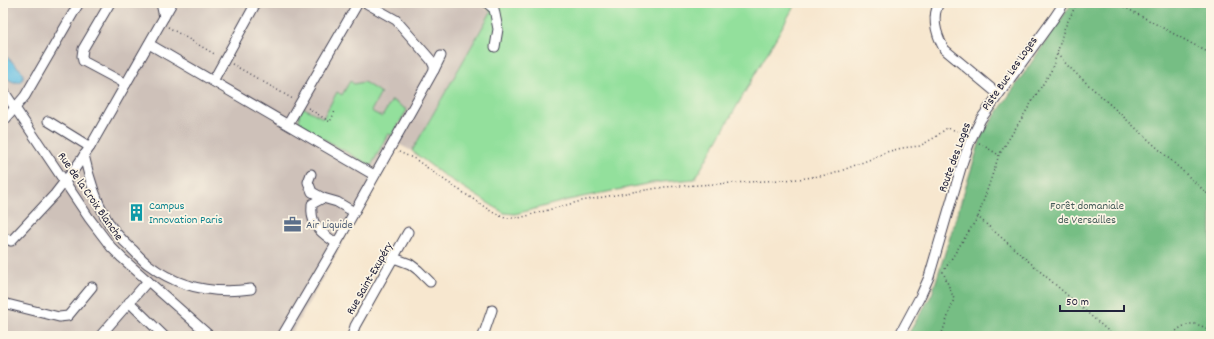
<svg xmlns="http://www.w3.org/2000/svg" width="1214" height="339" font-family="Dekko,sans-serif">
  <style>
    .industrial { fill: #cec1b9 }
    .green { fill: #93e09c; stroke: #5a816c }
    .forest { fill: #76be84; stroke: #4c7060 }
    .water { fill: #66c0e3; stroke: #44718f }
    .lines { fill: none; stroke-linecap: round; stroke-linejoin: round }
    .minor-casing { stroke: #424051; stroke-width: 11 }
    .path { stroke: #424051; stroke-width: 1.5; stroke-dasharray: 1 3; stroke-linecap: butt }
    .minor { stroke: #fff; stroke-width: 9 }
    .labels { text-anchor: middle; stroke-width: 3.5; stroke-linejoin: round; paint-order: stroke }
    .street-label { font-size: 12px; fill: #22223b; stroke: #fcf5e5 }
    .culture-label { font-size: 12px; fill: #0d838f; stroke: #fcf5e5; text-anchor: start }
    .park-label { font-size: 12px; fill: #445b58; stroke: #fcf5e5 }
    .service-label { font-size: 12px; fill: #4e5e75; stroke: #fcf5e5; text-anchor: start }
  </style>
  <rect width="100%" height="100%" fill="#fcf5e5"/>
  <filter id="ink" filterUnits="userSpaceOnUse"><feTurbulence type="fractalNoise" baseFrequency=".025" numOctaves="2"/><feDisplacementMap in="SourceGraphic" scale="8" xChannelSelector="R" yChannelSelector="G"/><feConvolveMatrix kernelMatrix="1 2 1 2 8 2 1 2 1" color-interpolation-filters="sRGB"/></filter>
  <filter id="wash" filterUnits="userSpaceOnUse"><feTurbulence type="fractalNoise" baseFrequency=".012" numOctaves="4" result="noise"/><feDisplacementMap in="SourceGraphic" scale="16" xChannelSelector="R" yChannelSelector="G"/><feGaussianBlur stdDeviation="0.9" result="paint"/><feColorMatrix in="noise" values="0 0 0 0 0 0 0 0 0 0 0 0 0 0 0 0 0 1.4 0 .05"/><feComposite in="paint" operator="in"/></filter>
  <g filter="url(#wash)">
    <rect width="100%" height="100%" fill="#f7e7cf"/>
    <!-- industrial -->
    <path class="industrial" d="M3 3H476L491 12 412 151 398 144 290 336H3Z"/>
    <!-- green -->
    <g class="green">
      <path d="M482 3H796L695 179 651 183 568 200 515 214 504 213 442 174 412 151 491 12Z"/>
      <path d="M350 81 354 84 364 82 381 93 371 111 382 117 392 100 407 110 392 135 388 134 371 166 303 127C297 120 299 115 302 107L323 118 337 92 342 95Z"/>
    </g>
    <!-- forest -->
    <path class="forest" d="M1072 3H1211V336H907L932 294 982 135Z"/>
    <!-- water -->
    <path class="water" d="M3 56 7 57 23 72V79C15 86 9 80 3 74Z"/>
  </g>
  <g filter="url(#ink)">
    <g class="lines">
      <defs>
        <g id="minor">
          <path d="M110 3 83 49 82 56 83 61 126 84"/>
          <path d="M487 3 494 9 498 29 495 47"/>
          <path d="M939 3C931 18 936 34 944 49L998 94"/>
          <path d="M164 17 172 3"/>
          <path d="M149 44 374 175"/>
          <path d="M434 70 441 56"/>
          <path d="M213 81 256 3"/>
          <path d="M3 90 89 218 111 247 122 258 210 336"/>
          <path d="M48 121 90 147"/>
          <path d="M3 122 25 96 79 3"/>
          <path d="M288 124 358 3"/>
          <path d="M84 155C89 178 95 198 106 218 112 230 122 240 132 249 137 254 143 261 149 265 179 288 215 294 251 289"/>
          <path d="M311 174 308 182 312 192 323 198 337 202 354 212"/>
          <path d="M323 198 312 204C310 227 320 231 337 244"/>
          <path d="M3 237 11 241 55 194 76 167 90 147 164 17 161 3"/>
          <path d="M394 258 410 264 418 270 430 282"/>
          <path d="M129 302 164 336"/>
          <path d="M3 303 59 317 68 316 92 287"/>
          <path d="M100 336 148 281"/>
          <path d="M282 336 342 234 434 70V66L431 60 396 20 366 3"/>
          <path d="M352 336 355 326 408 232"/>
          <path d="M483 336 492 310"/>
          <path d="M899 336 921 295 929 277 963 161 971 139 981 119 1054 18 1064 3"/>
        </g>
      </defs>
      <!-- minor casing -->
      <use href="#minor" class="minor-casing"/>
      <!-- path -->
      <g class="path">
        <path d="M1077 3 1064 29 1057 54 1051 71 999 155 978 217 1114 336"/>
        <path d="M1117 3 1211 54"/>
        <path d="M168 27 216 55"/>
        <path d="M1057 54 1069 67 1211 197"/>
        <path d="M232 64 293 99"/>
        <path d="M308 108 330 122 335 111"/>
        <path d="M979 143 999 155"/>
        <path d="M399 152 415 159 443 179 492 212 505 218H519L581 201 626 193 665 187 799 179 833 174 871 159 886 152 902 148 920 146 934 138 947 128 965 133"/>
        <path d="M941 336 954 299 943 272 978 217"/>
        <path d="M1170 336C1186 322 1193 320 1211 331"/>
      </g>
      <!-- minor -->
      <use href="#minor" class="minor"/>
    </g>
  </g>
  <!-- icons -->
  <defs>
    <symbol id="building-bare" viewBox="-9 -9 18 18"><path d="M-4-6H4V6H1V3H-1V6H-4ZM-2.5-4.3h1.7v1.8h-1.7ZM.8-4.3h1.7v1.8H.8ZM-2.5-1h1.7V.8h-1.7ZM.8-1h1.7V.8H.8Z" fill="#0f9aa8" stroke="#fcf5e5" stroke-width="2.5" paint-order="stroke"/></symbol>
    <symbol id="office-bare" viewBox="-9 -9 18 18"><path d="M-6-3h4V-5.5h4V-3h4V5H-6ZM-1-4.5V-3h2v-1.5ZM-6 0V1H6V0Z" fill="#5c6f8a" stroke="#fcf5e5" stroke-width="2.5" paint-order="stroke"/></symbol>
  </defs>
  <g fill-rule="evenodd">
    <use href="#building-bare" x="124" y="200" width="25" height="25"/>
    <use href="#office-bare" x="280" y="212" width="25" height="25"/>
  </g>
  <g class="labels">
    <!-- street labels -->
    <g class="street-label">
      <text transform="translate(1009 73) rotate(-55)" y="4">Piste Buc Les Loges</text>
      <text transform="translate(954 157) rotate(-70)" y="4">Route des Loges</text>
      <text transform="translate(91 196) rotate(55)" y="4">Rue de la Croix Blanche</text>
      <text transform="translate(369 278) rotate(-60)" y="4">Rue Saint-Exupéry</text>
    </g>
    <!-- culture labels -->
    <g class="culture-label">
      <text x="149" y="209">Campus<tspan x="149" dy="14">Innovation Paris</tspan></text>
    </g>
    <!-- park labels -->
    <g class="park-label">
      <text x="1087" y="209">Forêt domaniale<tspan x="1087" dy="14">de Versailles</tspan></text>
    </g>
    <!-- service labels -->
    <g class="service-label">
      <text x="306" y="228">Air Liquide</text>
    </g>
  </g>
  <!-- margin -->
  <rect width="1214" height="339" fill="none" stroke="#fcf5e5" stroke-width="16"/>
  <!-- scale -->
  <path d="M1060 305v6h64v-6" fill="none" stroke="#22223b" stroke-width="2"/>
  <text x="1066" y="305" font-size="12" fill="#22223b" stroke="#fcf5e5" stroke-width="3" paint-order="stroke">50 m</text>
</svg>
